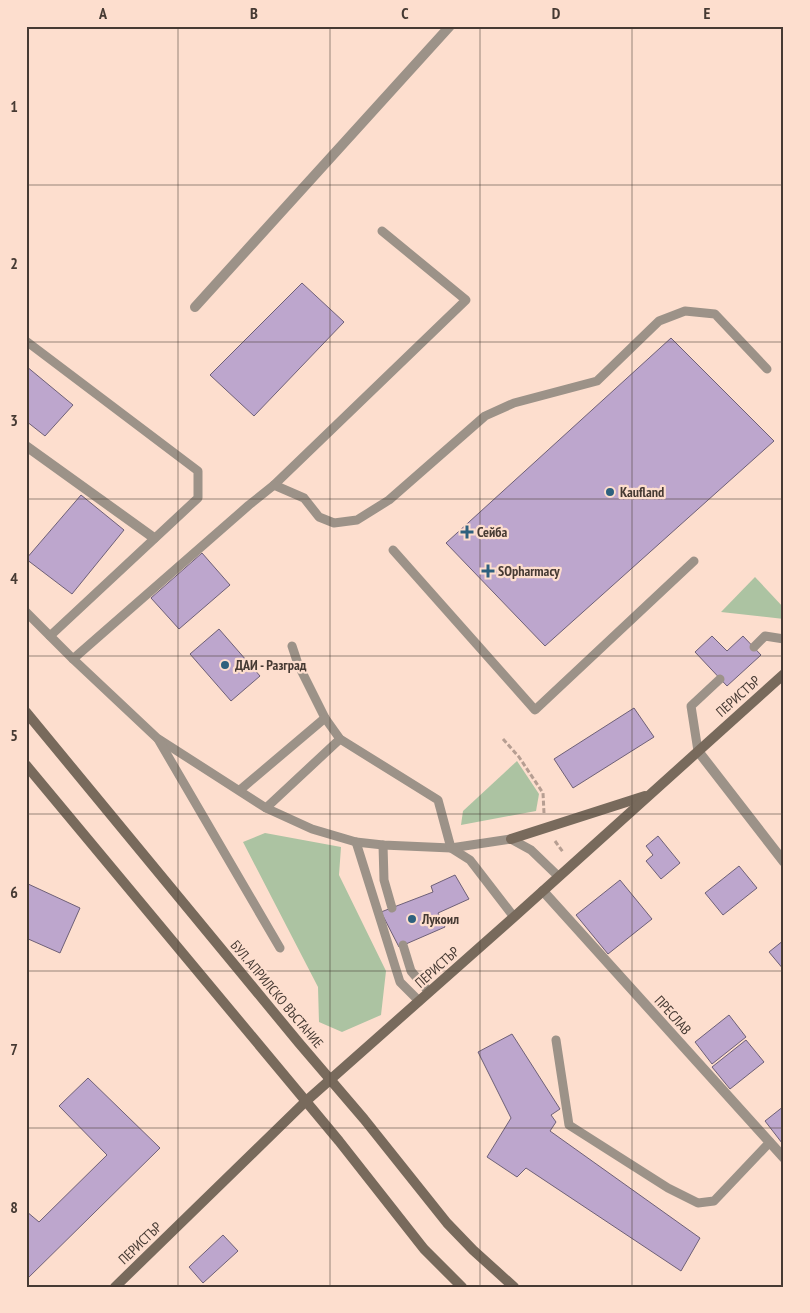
<svg xmlns="http://www.w3.org/2000/svg" width="810" height="1313" font-family="'PT Sans Narrow',sans-serif">
  <style>
    .green { fill: #acc3a2 }
    .building { fill: #bda6cd; stroke: #6e6077 }
    .lines { fill: none; stroke-linecap: round; stroke-linejoin: round }
    .path { stroke: #b69e92; stroke-width: 3; stroke-dasharray: 5 2.5; stroke-linecap: butt }
    .lane { stroke: #9c9288; stroke-width: 9 }
    .street { stroke: #9c9288; stroke-width: 10 }
    .secondary { stroke: #786a5c; stroke-width: 10 }
    .grid { fill: none; stroke: #463a33; stroke-width: 1; stroke-opacity: 0.55 }
    .poi-dot { fill: #2e617e; stroke: #fddece; stroke-width: 2 }
    .labels { text-anchor: middle; stroke-width: 4.5; stroke-linejoin: round; paint-order: stroke }
    .poi-label { font-size: 14px; font-weight: bold; fill: #463a33; stroke: #fddece; text-anchor: start }
    .street-label { font-size: 14px; fill: #463a33; stroke: #fddece }
    .neatline { fill: none; stroke: #463a33; stroke-width: 2 }
    .grid-label { font-size: 16px; text-anchor: middle; font-weight: bold; fill: #463a33 }
  </style>
  <rect width="100%" height="100%" fill="#fddece"/>
  <!-- green -->
  <g class="green">
    <path d="M755 577 784 608V619L721 612Z"/>
    <path d="M517 761 539 794 536 811 461 825 463 811Z"/>
    <path d="M265 833 341 847 339 875 386 971 381 1015 342 1032 319 1022 318 987 243 842Z"/>
  </g>
  <!-- building -->
  <g class="building">
    <path d="M302 283 344 322 254 416 210 375Z"/>
    <path d="M671 338 774 441 545 646 446 543Z"/>
    <path d="M26 366 73 405 45 436 26 421Z"/>
    <path d="M81 495 124 530 72 594 26 559Z"/>
    <path d="M202 553 230 585 179 629 151 598Z"/>
    <path d="M219 629 260 676 231 701 190 654Z"/>
    <path d="M712 636 727 651 743 636 761 655 727 686 695 652Z"/>
    <path d="M634 708 654 737 573 788 554 759Z"/>
    <path d="M658 836 680 863 661 879 646 861 653 855 646 846Z"/>
    <path d="M739 866 757 888 723 915 705 893Z"/>
    <path d="M455 875 469 899 438 913 445 927 399 947 381 912 433 892 431 886Z"/>
    <path d="M620 880 652 919 608 954 576 915Z"/>
    <path d="M26 883 80 908 60 953 26 938Z"/>
    <path d="M784 940V970L769 952Z"/>
    <path d="M729 1015 746 1037 712 1064 695 1042Z"/>
    <path d="M512 1034 560 1109 551 1115 556 1122 550 1131 700 1238 681 1271 526 1168 517 1177 487 1157 511 1118 478 1052Z"/>
    <path d="M746 1040 764 1062 730 1089 712 1067Z"/>
    <path d="M88 1078 160 1148 26 1280V1211L39 1222 107 1155 59 1106Z"/>
    <path d="M784 1106V1142L782 1143 765 1121Z"/>
    <path d="M223 1235 238 1251 203 1283 189 1267Z"/>
  </g>
  <g class="lines">
    <!-- path -->
    <g class="path">
      <path d="M503 739 519 757 543 793 544 813"/>
      <path d="M555 841 563 852"/>
    </g>
    <!-- lane -->
    <g class="lane">
      <path d="M26 341 198 471V498L50 636"/>
      <path d="M274 485 466 300 382 231"/>
      <path d="M393 550 535 710 694 561"/>
      <path d="M26 612 73 659 157 738 266 808 312 829 356 842 383 845 451 848 511 839 531 850 558 876"/>
      <path d="M292 646 298 664 325 718 340 739 438 800 451 848 470 860 514 917"/>
      <path d="M754 647 765 636 784 639"/>
      <path d="M73 659 249 505 274 485 304 498 319 517 334 523 357 520 389 500 485 416 514 403 597 381 659 321 685 311 715 314 767 369"/>
      <path d="M158 739 280 948"/>
      <path d="M698 751 691 706 720 679"/>
      <path d="M240 790 325 718"/>
      <path d="M266 808 340 739"/>
      <path d="M356 842 400 982 419 1001"/>
      <path d="M383 845 384 880 392 908"/>
      <path d="M403 945 411 971 429 992"/>
      <path d="M556 1040 569 1125 668 1188 698 1203 714 1201 770 1142"/>
    </g>
    <!-- street -->
    <g class="street">
      <path d="M195 307 450 26"/>
      <path d="M26 446 154 538"/>
      <path d="M698 751 784 862"/>
      <path d="M543 891 784 1158"/>
    </g>
    <!-- secondary -->
    <g class="secondary">
      <path d="M26 712 299 1043 364 1119 447 1223 473 1250 514 1287"/>
      <path d="M26 765 339 1141 424 1249 462 1287"/>
      <path d="M511 839 645 796"/>
      <path d="M115 1287 305 1102 514 917 784 674"/>
    </g>
  </g>
  <!-- grid -->
  <path class="grid" d="M178 26V1287M330 26V1287M480 26V1287M632 26V1287M26 185H784M26 342H784M26 499H784M26 656H784M26 814H784M26 971H784M26 1128H784"/>
  <!-- markers -->
  <g class="poi-dot">
    <circle cx="610" cy="492" r="5"/>
    <path d="M464.5 524.5h5v5h5v5h-5v5h-5v-5h-5v-5h5z"/>
    <path d="M485.5 563.5h5v5h5v5h-5v5h-5v-5h-5v-5h5z"/>
    <circle cx="225" cy="665" r="5"/>
    <circle cx="412" cy="919" r="5"/>
  </g>
  <g class="labels">
    <!-- poi labels -->
    <g class="poi-label">
      <text x="620" y="497">Kaufland</text>
      <text x="477" y="537">Сейба</text>
      <text x="498" y="576">SOpharmacy</text>
      <text x="235" y="670">ДАИ - Разград</text>
      <text x="422" y="924">Лукоил</text>
    </g>
    <!-- street labels -->
    <g class="street-label">
      <text transform="translate(738 696) rotate(-42)" y="5">ПЕРИСТЪР</text>
      <text transform="translate(437 967) rotate(-42)" y="5">ПЕРИСТЪР</text>
      <text transform="translate(277 994) rotate(50)" y="5">БУЛ. АПРИЛСКО ВЪСТАНИЕ</text>
      <text transform="translate(673 1015) rotate(48)" y="5">ПРЕСЛАВ</text>
      <text transform="translate(140 1243) rotate(-44)" y="5">ПЕРИСТЪР</text>
    </g>
  </g>
  <!-- border -->
  <rect width="810" height="1313" fill="none" stroke="#fddece" stroke-width="55"/>
  <rect x="28" y="28" width="754" height="1258" class="neatline"/>
  <g class="grid-label">
    <text x="103" y="19">A</text>
    <text x="254" y="19">B</text>
    <text x="405" y="19">C</text>
    <text x="556" y="19">D</text>
    <text x="707" y="19">E</text>
    <text x="14" y="112">1</text>
    <text x="14" y="269">2</text>
    <text x="14" y="426">3</text>
    <text x="14" y="584">4</text>
    <text x="14" y="741">5</text>
    <text x="14" y="898">6</text>
    <text x="14" y="1055">7</text>
    <text x="14" y="1213">8</text>
  </g>
</svg>
